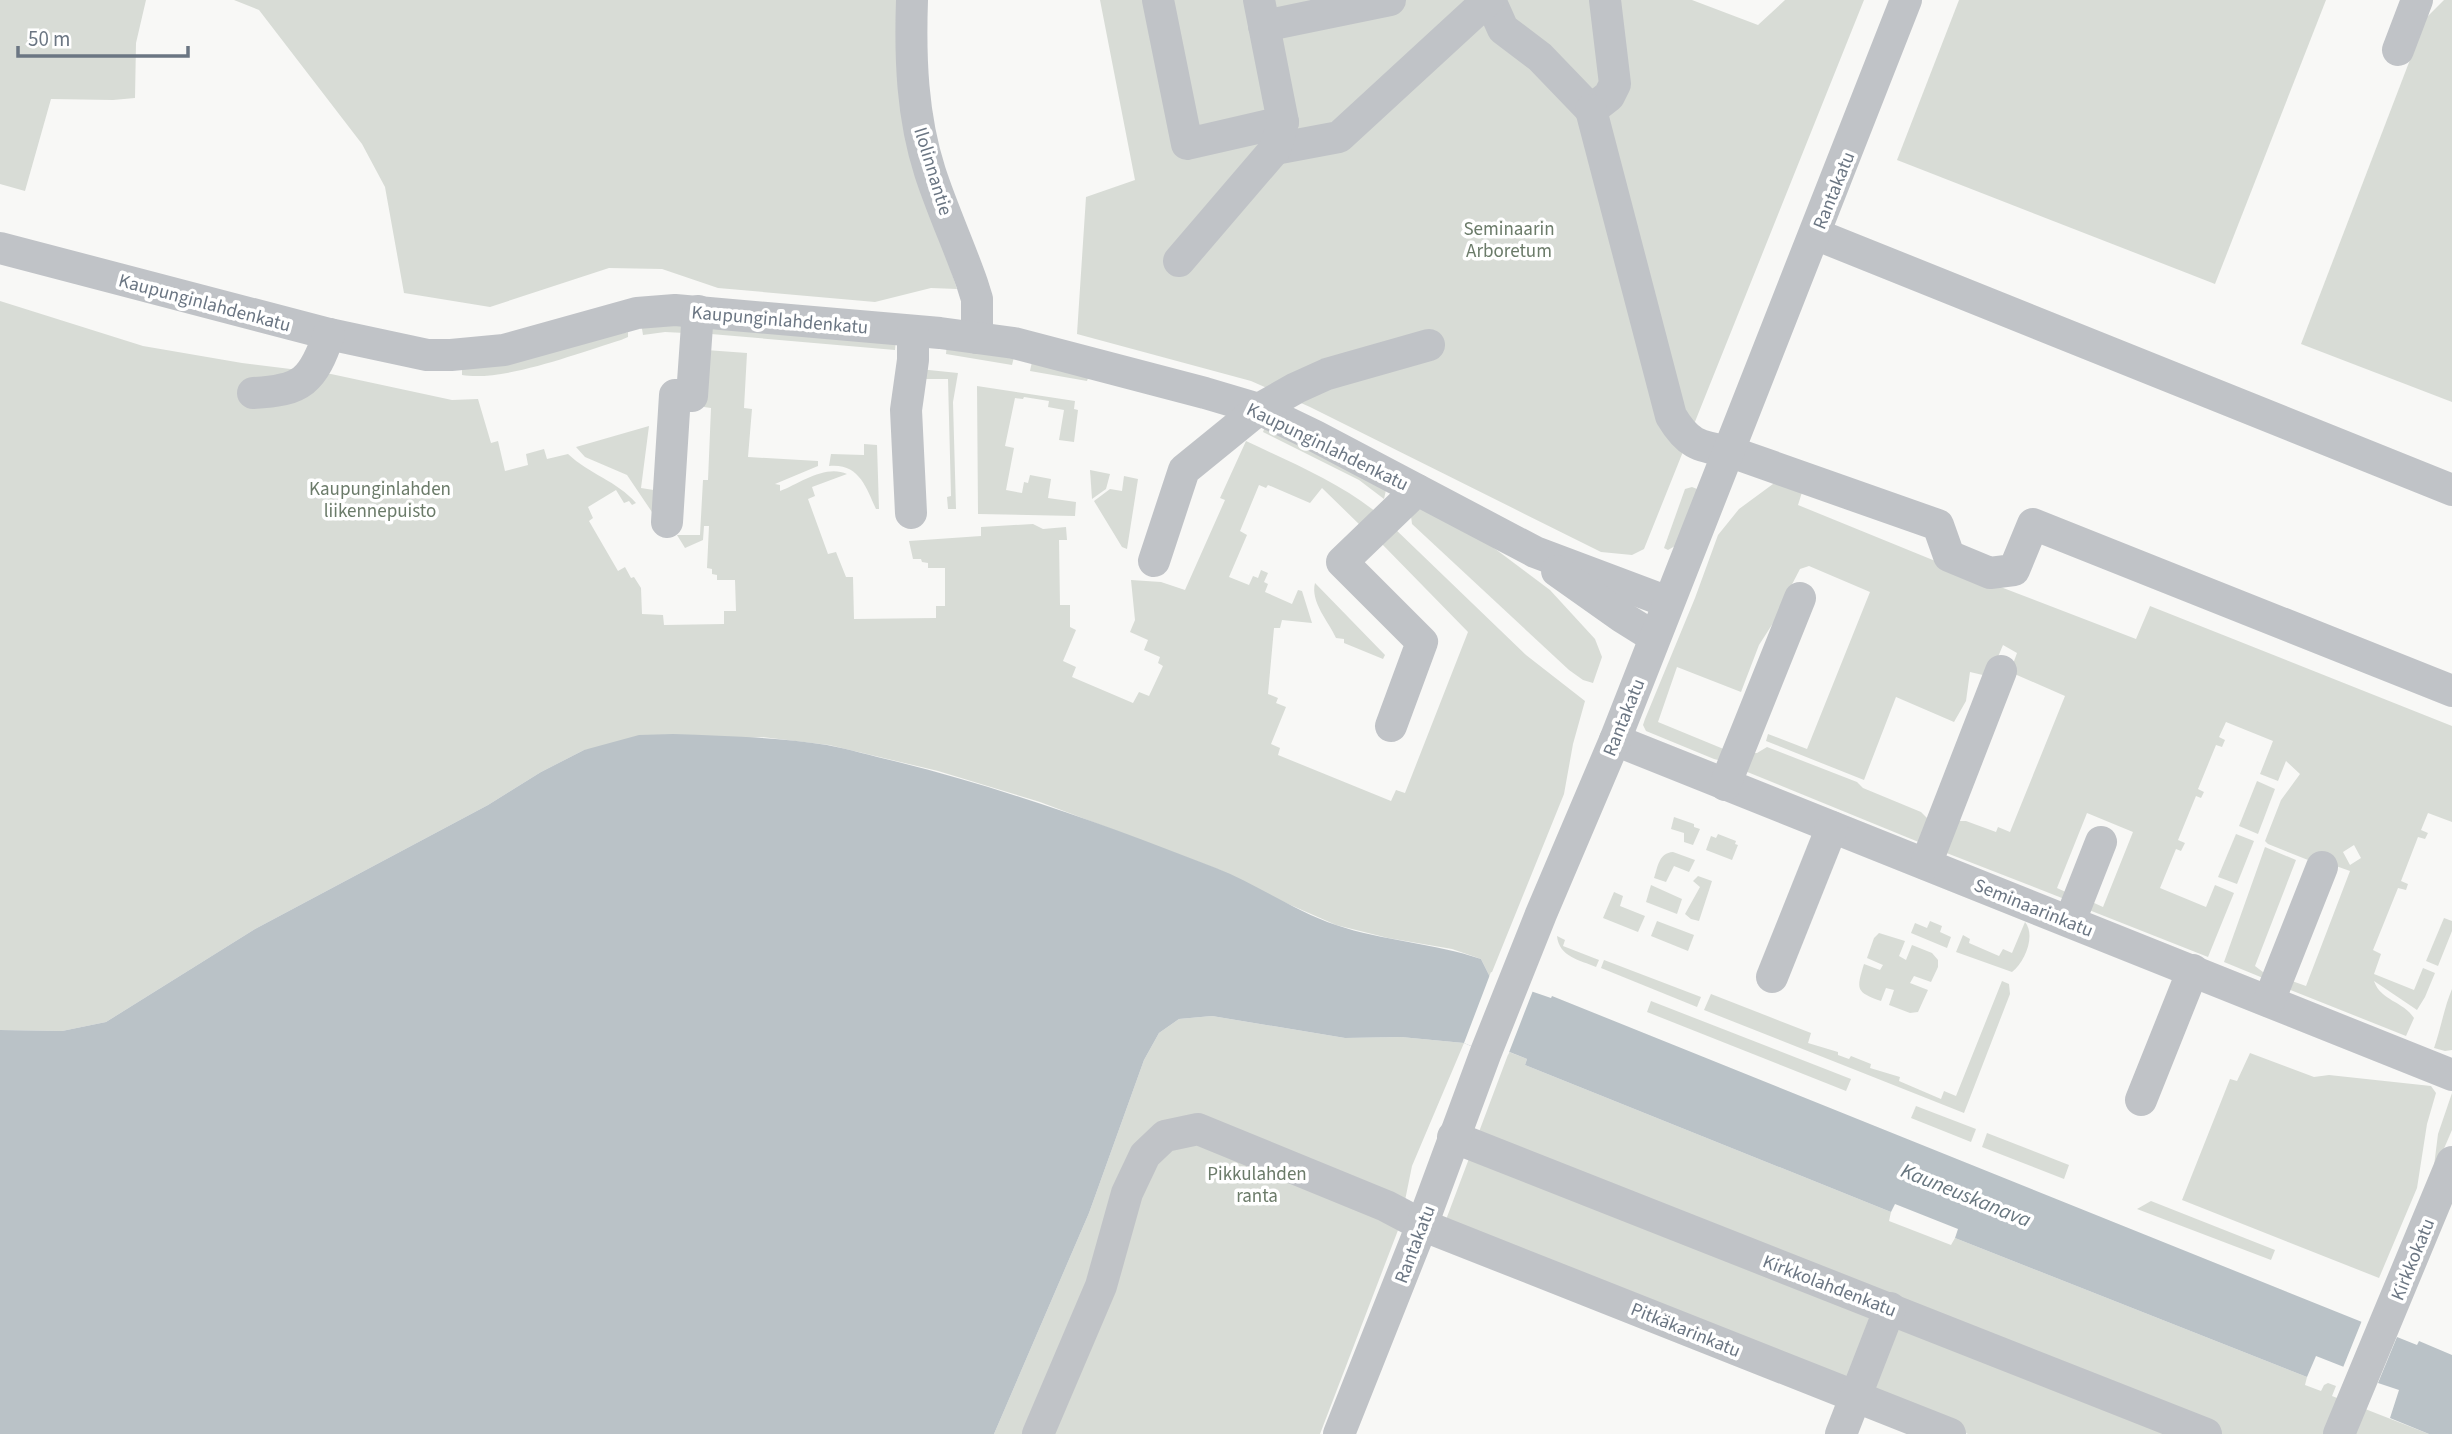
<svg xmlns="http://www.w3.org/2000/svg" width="2452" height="1434" font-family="'Source Sans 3',sans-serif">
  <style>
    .green { fill: #d8dcd6; fill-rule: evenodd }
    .water { fill: #bac2c7 }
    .pier { fill: #f8f8f6 }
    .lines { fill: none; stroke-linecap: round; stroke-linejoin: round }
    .minor { stroke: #c0c3c7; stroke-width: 32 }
    .labels { text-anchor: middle; stroke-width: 7; stroke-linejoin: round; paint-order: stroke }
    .street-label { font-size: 19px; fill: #6b7683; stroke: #fff }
    .park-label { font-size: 19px; fill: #6b7b69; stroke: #fff }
    .water-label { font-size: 21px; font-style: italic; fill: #67767f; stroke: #fff }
  </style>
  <rect width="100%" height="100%" fill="#f8f8f6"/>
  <!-- green -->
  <g class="green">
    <path d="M0 0H146L136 43 135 98 113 100 51 99 25 191 0 184Z"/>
    <path d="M234 0H901L905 130 957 289 931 288 875 302 718 288 662 269 609 268 490 307 404 293 385 187 362 144 259 10Z"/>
    <path d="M1100 0H1692L1758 25 1785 0H1864L1644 549 1632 555 1601 552 1310 407 1251 381 1077 334 1086 197 1135 180Z"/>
    <path d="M1959 0H2326L2215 284 1897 160Z"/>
    <path d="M2444 0H2452V402L2301 344 2426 18Z"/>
    <path d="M0 301 143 346 242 363 331 374 452 400 478 399 491 443 498 441 505 471 528 465 526 454 544 449 547 459 568 454C589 474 617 481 636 503L632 505 629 501 624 503 616 490 588 507 593 518 589 521 618 571 625 567 631 578 634 577 641 588 642 614 663 615 664 625 724 624V611H736L735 580H717V575L712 574V569L707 568 709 526H704L703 540 685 548 677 535H700L703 480H708L711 408 704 407 706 350 747 353 744 408 752 409 748 457 818 461V466L775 484 780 485V491C800 483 826 464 847 474L812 487 815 496 808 499 828 554 836 552 846 577H853L854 619 936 618V606H945V568H928V563L922 562 921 559H913L909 541 981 536V527L1033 524 1043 529 1066 527 1067 540H1059L1060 605H1070V627L1076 630 1063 661 1076 667 1072 677 1133 703 1139 692 1149 696 1163 666 1158 663 1160 657 1144 650 1148 640 1130 632 1135 620 1131 580 1161 582 1185 590 1225 500 1220 498 1246 441C1290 462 1337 481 1376 512L1362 527 1322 488 1310 503 1268 485 1266 488 1259 485 1240 531 1247 535 1229 577 1249 585 1253 576 1258 578 1261 570 1268 573 1264 582 1268 584 1265 592 1292 604 1298 590 1302 591 1312 623 1282 620 1280 628H1274L1268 694 1278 698 1276 703 1286 707 1271 744 1280 748 1278 755 1391 801 1396 790 1405 793 1468 632 1380 542 1392 526 1526 655 1585 701 1573 744 1564 794 1490 977 1481 959 1452 949 1388 938 1336 925 1270 896 1220 870 1040 802 938 771 829 745 761 737 584 750 541 772 488 805 255 929 106 1022 62 1031 0 1030Z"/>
    <path d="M684 320 685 333 665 332 643 335 641 323Z"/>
    <path d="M711 322 896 338 895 350 711 334Z"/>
    <path d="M628 332V337L621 340C578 353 504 382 462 375V367Z"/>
    <path d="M947 342 1015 353 1012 365 946 354Z"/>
    <path d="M1033 357 1090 372 1087 381 1030 371Z"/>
    <path d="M919 369 958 373 953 402 956 509H948L947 497 951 496 948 379H922Z"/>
    <path d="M977 386 1075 401 1074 409 1078 410 1074 442 1059 440 1064 410 1048 407 1049 401 1024 397 1023 399 1015 398 1005 446 1014 448 1006 490 1022 493 1024 482 1028 483 1030 475 1051 479 1048 498 1076 502 1075 516 978 514Z"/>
    <path d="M1266 424 1386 490 1384 499 1359 480 1263 432Z"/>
    <path d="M649 426 641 488 660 491 656 518 627 475 585 457 576 447Z"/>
    <path d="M864 444 877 445 879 509H876C866 487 859 463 829 466L831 454 864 455Z"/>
    <path d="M1090 470 1110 474 1106 489 1092 499Z"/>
    <path d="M1124 476 1138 479 1127 549 1122 547 1094 501 1110 489 1122 491Z"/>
    <path d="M1773 484 1789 485 1803 489 1798 505 1977 578 2136 639 2150 606 2452 726V822L2428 813 2421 830 2428 833 2425 839 2418 837 2401 881 2408 884 2406 890 2398 888 2373 950 2381 954 2374 974 2414 990 2423 968 2435 973 2425 997 2417 1010 2374 981C2381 1001 2403 1001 2414 1018L2406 1036 2288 989 2292 981 2306 986 2350 871 2319 860H2308L2268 844 2265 841 2281 800 2300 774 2286 761 2278 781 2260 774 2273 741 2226 722 2219 737 2225 740 2222 747 2216 745 2198 789 2204 792 2201 798 2196 796 2178 840 2185 843 2181 851 2176 849 2160 888 2206 907 2215 885 2234 893 2208 957 2089 910 2092 902 2103 907 2133 832 2087 813 2057 888 2070 894 2067 900 1944 852 1957 821H1966L1996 832 1998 827 2010 832 2065 696 2010 672 2017 653 2003 645 1992 671 1987 676 1970 672 1966 701 1954 722 1896 697 1864 780 1766 741 1768 734 1807 749 1870 592 1809 566 1800 569 1787 594 1782 609 1759 645 1741 692 1677 667 1658 722 1726 750 1722 761 1714 759 1646 731 1643 725 1645 719 1695 598 1718 535 1739 509ZM2354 845 2361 858 2350 865 2343 852Z"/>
    <path d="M1692 487 1702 491 1675 546 1668 550 1664 548 1685 489Z"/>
    <path d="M1424 508 1470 530 1550 590 1595 639 1602 657 1593 683 1583 680 1569 670 1412 524 1411 516 1415 511Z"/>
    <path d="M1315 583 1385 655 1383 659 1344 643V639L1336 638C1329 622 1310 602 1315 583Z"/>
    <path d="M1767 747 1857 782 1863 788 1921 812 1929 820 1921 843 1740 769 1750 753H1757Z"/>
    <path d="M2257 781 2275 789 2258 834 2239 826Z"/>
    <path d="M1674 817 1694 824V827L1700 829 1693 845 1684 842V833L1671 829Z"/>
    <path d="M1718 834 1736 841 1735 844 1738 845 1732 860 1706 850 1711 836 1716 838Z"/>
    <path d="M2236 834 2254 841 2237 884 2218 877Z"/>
    <path d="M2265 847 2296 860 2255 966 2267 975 2263 978 2224 962Z"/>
    <path d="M1673 852 1695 860 1689 872 1674 866 1666 882 1654 878C1658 866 1659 853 1673 852Z"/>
    <path d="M1698 876 1712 881 1699 921 1691 919 1685 914 1700 887 1693 881Z"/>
    <path d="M1651 885 1682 899 1677 914 1646 902Z"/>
    <path d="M1614 892 1623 896 1620 906 1645 916 1638 932 1603 918Z"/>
    <path d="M2444 918 2452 921V931L2438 966 2426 961Z"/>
    <path d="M1657 921 1694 935 1688 951 1651 936Z"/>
    <path d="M1930 921 1942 926 1940 932 1951 937 1947 948 1911 933 1915 923 1927 928Z"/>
    <path d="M2025 922C2036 935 2025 962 2012 972L1956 952 1963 935 1970 939 1969 943 1999 956 2003 949 2012 953Z"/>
    <path d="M1879 933 1905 941 1899 956 1906 960 1912 945 1932 953 1938 960V967L1931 982 1914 976 1910 983 1928 990 1918 1012 1910 1013 1889 1005 1894 990 1886 988 1881 1001C1856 992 1856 990 1864 964L1880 970 1883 965 1867 958 1874 938Z"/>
    <path d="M1557 936 1565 940 1563 946 1599 960 1596 967C1580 960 1559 957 1557 936Z"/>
    <path d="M1604 960 1701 997 1697 1007 1601 968Z"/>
    <path d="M2002 981 2009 984 2010 994 1964 1113 1704 1010 1711 994 1811 1033 1808 1043 1838 1052V1055L1849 1059 1851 1056 1871 1064 1870 1068 1900 1077 1899 1081 1941 1099 1944 1091 1956 1096Z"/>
    <path d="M2452 989V1050L2445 1051 2434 1048C2441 1028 2444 1008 2452 989Z"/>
    <path d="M1651 1001 1851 1079 1846 1091 1647 1012Z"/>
    <path d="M1212 1016 1345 1038 1401 1037 1464 1043 1412 1166 1400 1225 1320 1434H994L1089 1213 1144 1060 1159 1033 1179 1019Z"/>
    <path d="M1509 1052 1527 1059 1525 1065 1891 1212 1889 1221 1951 1245 1955 1238 2307 1377 2305 1385 2321 1391 2324 1385 2328 1383 2336 1386 2332 1396 2429 1434H1968L1444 1225Z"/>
    <path d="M2250 1053 2314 1077 2329 1075 2431 1086 2436 1093 2427 1124 2417 1188 2379 1278 2182 1200 2230 1079 2237 1081Z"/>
    <path d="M2452 1093V1130L2433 1174 2438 1134Z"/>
    <path d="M1916 1106 1976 1129 1971 1142 1911 1118Z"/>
    <path d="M1987 1133 2069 1165 2064 1179 1982 1147Z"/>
    <path d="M2151 1201 2275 1250 2271 1260 2137 1209Z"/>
  </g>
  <!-- water -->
  <g class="water">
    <path d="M673 734C725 736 776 737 827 745 849 749 872 756 894 761 1004 788 1111 827 1216 868 1257 884 1294 911 1336 925 1383 941 1434 943 1481 959L1490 977 1551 998 1552 996 2362 1322 2344 1367 2316 1356 2307 1377 1955 1238 1958 1229 1895 1204 1891 1212 1525 1065 1527 1059 1484 1042 1480 1050 1464 1043 1401 1037 1345 1038 1212 1016 1179 1019 1159 1033 1144 1060 1089 1213 994 1434H0V1030L62 1031 106 1022 255 929 488 805 541 772 584 750 639 735Z"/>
    <path d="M2397 1337 2417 1345 2419 1341 2452 1355V1434H2429L2390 1418 2399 1390 2378 1383Z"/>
  </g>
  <!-- pier -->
  <g class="pier">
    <path d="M1491 972 1534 988 1508 1055 1485 1046 1483 1051 1464 1043Z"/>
    <path d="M2363 1318 2365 1323 2347 1368 2342 1370Z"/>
  </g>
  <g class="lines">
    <!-- minor -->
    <g class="minor">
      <path d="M912 0C910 58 912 116 930 172 942 209 959 246 972 283L977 299V338"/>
      <path d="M1158 0 1187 144 1283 122"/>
      <path d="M1490 0 1503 29 1540 57 1591 110 1609 96 1615 84 1605 0"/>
      <path d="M1264 26 1390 0"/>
      <path d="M2398 50 2417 0"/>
      <path d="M1591 110 1671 416C1687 443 1698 447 1728 451L1938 525 1949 556 1990 573 2014 570 2033 524 2452 691"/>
      <path d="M1275 149 1339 137 1488 0"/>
      <path d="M1815 234 2452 490"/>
      <path d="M0 248 329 334 427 355H451L504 350 637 313 675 310 940 333 1014 343 1205 393 1259 409 1315 436 1535 552 1668 602"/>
      <path d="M1179 261 1275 149 1283 122 1259 0"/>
      <path d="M253 393C302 391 313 381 329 334"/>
      <path d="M911 513 906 410 913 360V331"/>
      <path d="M667 522 675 395 692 396 698 311"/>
      <path d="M1154 561 1184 470 1259 409 1296 388 1327 374 1429 345"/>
      <path d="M1557 571 1622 617 1654 637"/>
      <path d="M1391 726 1422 642 1342 562 1417 490"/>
      <path d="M1615 740 2452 1075"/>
      <path d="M1725 785 1800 598"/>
      <path d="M1926 864 2001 671"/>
      <path d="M2070 921 2101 842"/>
      <path d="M1772 977 1832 827"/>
      <path d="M2269 1001 2322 867"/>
      <path d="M2141 1100 2193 970"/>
      <path d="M1453 1137 2206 1434"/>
      <path d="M1038 1434 1101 1286 1127 1193 1145 1155 1165 1136 1198 1129 1386 1206 1422 1225 1950 1434"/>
      <path d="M1339 1434 1422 1225 1486 1052 1541 914 1615 740 1906 0"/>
      <path d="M1841 1434 1890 1308"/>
      <path d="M2339 1434 2452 1162"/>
    </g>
  </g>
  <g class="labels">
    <!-- street labels -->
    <g class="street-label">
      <text transform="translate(934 171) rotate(73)" y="7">Ilolinnantie</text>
      <text transform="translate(1833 190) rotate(-68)" y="7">Rantakatu</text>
      <text transform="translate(205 302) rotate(15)" y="7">Kaupunginlahdenkatu</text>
      <text transform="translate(780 319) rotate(5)" y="7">Kaupunginlahdenkatu</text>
      <text transform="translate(1328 446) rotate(26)" y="7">Kaupunginlahdenkatu</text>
      <text transform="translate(1623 717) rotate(-68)" y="7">Rantakatu</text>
      <text transform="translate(2034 907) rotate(22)" y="7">Seminaarinkatu</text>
      <text transform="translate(1414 1244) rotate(-69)" y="7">Rantakatu</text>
      <text transform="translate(2412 1259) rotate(-68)" y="7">Kirkkokatu</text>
      <text transform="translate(1830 1285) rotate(21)" y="7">Kirkkolahdenkatu</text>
      <text transform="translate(1686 1329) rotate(22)" y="7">Pitkäkarinkatu</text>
    </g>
    <!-- park labels -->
    <g class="park-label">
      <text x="1509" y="235">Seminaarin<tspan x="1509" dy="22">Arboretum</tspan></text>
      <text x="380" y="495">Kaupunginlahden<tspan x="380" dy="22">liikennepuisto</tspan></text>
      <text x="1257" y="1180">Pikkulahden<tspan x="1257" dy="22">ranta</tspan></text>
    </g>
    <!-- water labels -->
    <g class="water-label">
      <text transform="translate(1966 1195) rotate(22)" y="7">Kauneuskanava</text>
    </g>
  </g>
  <!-- scale -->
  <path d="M18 46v10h170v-10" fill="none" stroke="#6b7683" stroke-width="3.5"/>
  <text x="28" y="46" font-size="21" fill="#6b7683" stroke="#ffffff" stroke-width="5" paint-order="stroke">50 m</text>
</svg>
